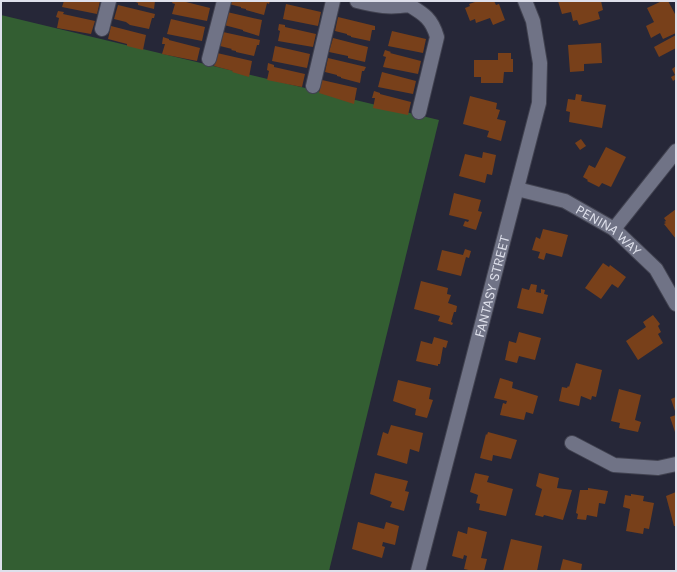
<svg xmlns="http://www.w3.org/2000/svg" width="677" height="572" font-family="Karla,sans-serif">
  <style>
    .green { fill: #335e32 }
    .building { fill: #78401a }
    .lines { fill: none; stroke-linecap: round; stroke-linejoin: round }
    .minor-casing { stroke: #414250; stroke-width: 16 }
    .minor { stroke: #707386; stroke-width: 14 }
    .labels { text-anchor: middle; stroke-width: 3.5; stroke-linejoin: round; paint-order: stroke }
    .street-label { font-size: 14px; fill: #dee0eb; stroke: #1c1e2e }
  </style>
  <rect width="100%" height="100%" fill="#262738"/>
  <!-- green -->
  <path class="green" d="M1 15 439 120 329 571H1Z"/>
  <!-- building -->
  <g class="building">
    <path d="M64 1H100L97 14 62 7Z"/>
    <path d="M133 1H155L154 9 138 5V3Z"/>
    <path d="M173 1H182L210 8 207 21 172 14 175 4 172 3Z"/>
    <path d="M230 1H270L269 4 267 3 264 15 246 10V9L241 8V7L229 4Z"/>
    <path d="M478 1H494L496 5 499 4 505 20 493 25 490 18 476 23 475 19 470 21 465 8 470 6 469 4Z"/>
    <path d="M558 1H601L603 10 598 12 600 19 579 25 577 20 573 21 571 12 562 14Z"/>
    <path d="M662 1H668L675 14H676V33L663 39 660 33 651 38 646 26 654 22 647 8Z"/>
    <path d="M286 4 321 12 318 26 283 19Z"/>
    <path d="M118 5 155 14 154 18H152L149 29 130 25 126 22 114 19Z"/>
    <path d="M58 11 64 12 63 14 95 21 91 34 57 28 59 18 56 17Z"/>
    <path d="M227 12 262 20 259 36 243 31V30L224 25Z"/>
    <path d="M338 17 375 26V30H372L370 41 351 37V36L347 35V34L335 31Z"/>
    <path d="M171 19 205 27 202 41 167 34Z"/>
    <path d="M279 24 285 25V27L316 34 313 47 278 41 280 31 278 30Z"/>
    <path d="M111 26 146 35 143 50 127 46V44L108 39Z"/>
    <path d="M392 31 426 39 423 53 388 46Z"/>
    <path d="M223 32 260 40 259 45H257L254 56 236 52V51L231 50 232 49 220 46Z"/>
    <path d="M676 35V48L659 57 654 47Z"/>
    <path d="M163 37 169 39V40L200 48 197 61 162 54 165 44H162Z"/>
    <path d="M333 38 368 47 365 62 348 58V56L329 52Z"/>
    <path d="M601 43 602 63 584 64V71L570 72 568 45Z"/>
    <path d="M275 46 310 54 307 68 272 61Z"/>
    <path d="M385 50 391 52 390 53 421 61 418 74 383 67 386 57 383 56Z"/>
    <path d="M217 53 252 61 249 77 232 72 233 71 214 66Z"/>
    <path d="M498 53H511V59H513V72H504L503 83H481V77H474V60H498Z"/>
    <path d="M328 58 366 67 364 71H362L360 83 341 78V77L337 76V75L325 72Z"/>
    <path d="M268 63 274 65V67L305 74 302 87 267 80 269 71 267 70Z"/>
    <path d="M676 66V79L673 81 671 77 675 75 672 69Z"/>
    <path d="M382 72 416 81 413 94 378 87Z"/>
    <path d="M322 80 357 88 354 104 319 93Z"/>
    <path d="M374 91 380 93V94L411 102 408 115 373 108 375 98H372Z"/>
    <path d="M576 94 582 95 581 101 606 105 602 128 569 122 570 112 566 111 568 99 575 100Z"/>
    <path d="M470 96 497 103 496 109 500 110 497 119 506 121 501 141 487 137 489 131 463 124Z"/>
    <path d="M581 139 586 146 580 150 575 143Z"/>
    <path d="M606 147 626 157 611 187 602 183 599 187 587 181 588 180 583 177 589 165 595 168Z"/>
    <path d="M483 152 496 155 492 175 487 174 485 183 459 176 465 154 482 158Z"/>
    <path d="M454 193 481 200 478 211 482 212 476 230 463 226 465 221 468 222 469 220 449 215Z"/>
    <path d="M676 209V239L664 224 666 223 664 222 666 221 664 218Z"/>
    <path d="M543 229 568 235 562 257 546 253 544 260 538 258 540 252 532 250 536 237 540 239Z"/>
    <path d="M465 249 471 251 469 258 466 257 461 276 437 270 442 250 463 255Z"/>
    <path d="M603 263 609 267 610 265 626 277 618 288 612 284 601 299 585 288Z"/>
    <path d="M421 281 448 288 447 294 451 295 448 303 457 306 456 312H454L451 322 453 323 452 325 438 321 440 316 414 309Z"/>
    <path d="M531 284 537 285 536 292 541 293V289L545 290 544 294 548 295 543 314 517 308 522 288 529 290Z"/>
    <path d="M653 315 660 324 658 326 661 332 658 334 663 343 638 360 626 341 646 327 643 322Z"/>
    <path d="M519 332 541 338 535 360 519 356 517 363 505 360 509 341 516 343Z"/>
    <path d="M434 337 448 341 446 348 443 347 440 364H438V366L416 361 421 341 432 344Z"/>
    <path d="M576 363 602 370 596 397 592 396 591 400 581 396 579 406 559 401 562 387 567 388 568 386 569 387Z"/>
    <path d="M500 378 513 382 512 388 538 396 533 414 526 412 524 420 500 415 503 403 506 404 507 401 494 398Z"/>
    <path d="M398 380 431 388 429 399 433 400 427 418 415 415 416 409 393 401Z"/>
    <path d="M619 389 641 395 635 420 641 422 638 432 619 428 620 423 611 421Z"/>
    <path d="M676 397V414L671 399Z"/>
    <path d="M676 415V431L675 432 670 417Z"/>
    <path d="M391 425 423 433 419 452 410 449 407 464 377 455 383 432 388 434Z"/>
    <path d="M488 432 517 440 511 459 493 455 492 461 480 458 486 434 487 435Z"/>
    <path d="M375 473 408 481 405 491 409 492 404 511 390 507 392 502 370 494Z"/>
    <path d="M475 473 489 476 487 482 513 489 506 516 479 510 480 504 476 503 478 495 470 492Z"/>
    <path d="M539 473 559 478 557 488 572 490 563 520 544 515 543 517 535 515 542 489 536 486Z"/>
    <path d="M588 488 608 491 605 504 599 503 597 517 587 515 586 520 577 519 578 514 576 513 580 490H588Z"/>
    <path d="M676 492V526H674L666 496Z"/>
    <path d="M631 494 644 496 643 501 654 503 649 529 644 528 643 534 626 531 630 509 623 507 625 495 631 496Z"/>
    <path d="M358 522 384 529 386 522 399 526 395 545 383 542 382 546 385 547 382 558 352 549Z"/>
    <path d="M468 527 487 532 481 558 487 559 484 571H473L464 569 467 556 464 555 463 559 452 556 458 531 467 534Z"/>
    <path d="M511 539 542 546 537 571H503Z"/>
    <path d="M563 559 582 564 581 571H560Z"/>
  </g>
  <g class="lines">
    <defs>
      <g id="minor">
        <path d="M357 1C378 6 388 8 409 5 424 14 432 19 437 37L419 112"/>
        <path d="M102 29 109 1"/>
        <path d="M209 59 224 1"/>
        <path d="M313 86 333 1"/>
        <path id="s1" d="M517 189 565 201 614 229 656 269 676 304"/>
        <path d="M614 229 676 151"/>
        <path d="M572 443 614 465 658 468 676 464"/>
        <path id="s2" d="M418 571 539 103 540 63 533 21 525 1"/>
      </g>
    </defs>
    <!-- minor casing -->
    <use href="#minor" class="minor-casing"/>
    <!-- minor -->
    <use href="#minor" class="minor"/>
  </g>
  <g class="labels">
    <!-- street labels -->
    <g class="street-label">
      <text dy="5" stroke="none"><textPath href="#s1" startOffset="102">PENINA WAY</textPath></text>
      <text dy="5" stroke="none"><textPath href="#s2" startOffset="294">FANTASY STREET</textPath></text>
    </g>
  </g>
  <!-- border -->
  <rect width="677" height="572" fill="none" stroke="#dee0eb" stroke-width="4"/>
</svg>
